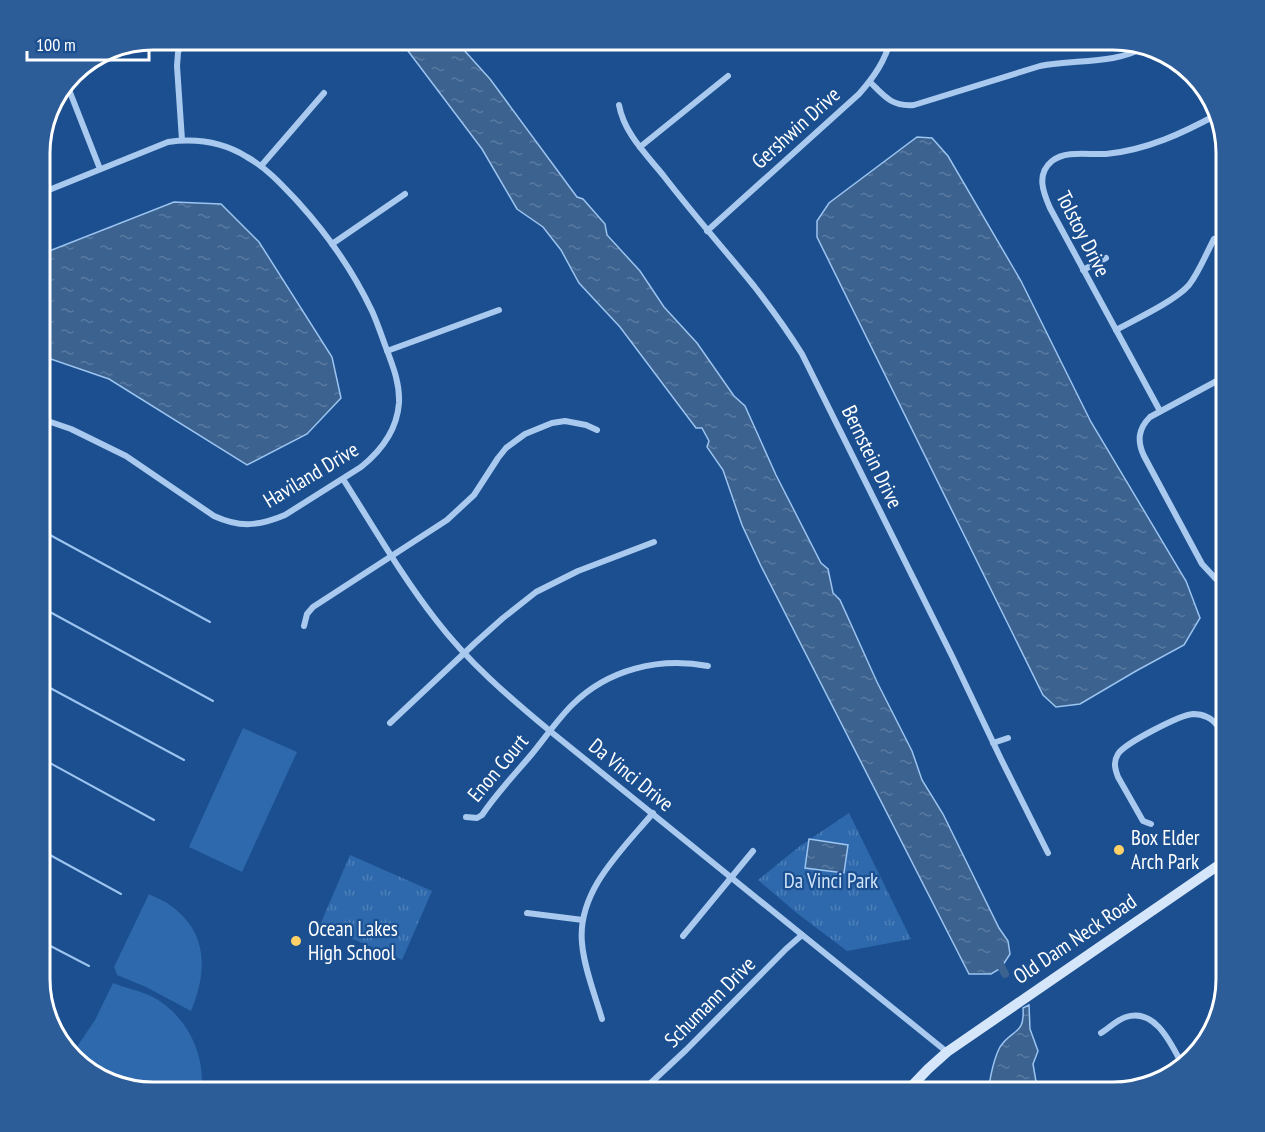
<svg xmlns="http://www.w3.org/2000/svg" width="1265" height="1132" font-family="'PT Sans Narrow',sans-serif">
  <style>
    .grass { fill: #2e69ad }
    .park { fill: url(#park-tufts) }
    .water { fill: url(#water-ripples); stroke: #9cc4f0; stroke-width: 1.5 }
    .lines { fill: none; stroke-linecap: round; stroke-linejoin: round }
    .stream { stroke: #9cc4f0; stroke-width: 2 }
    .canal { stroke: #3c6290; stroke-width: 8 }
    .street { stroke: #a9c9ee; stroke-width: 6 }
    .secondary { stroke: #d6e6fa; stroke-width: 10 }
    .poi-dot { fill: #ffd166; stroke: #1b4f8f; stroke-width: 2 }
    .labels { text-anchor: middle; stroke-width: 4.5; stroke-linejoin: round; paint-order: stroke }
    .street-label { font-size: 21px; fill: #fff; stroke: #1b4f8f }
    .poi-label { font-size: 21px; fill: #fff; stroke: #1b4f8f; text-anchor: start }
    .park-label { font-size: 21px; fill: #cfe3fa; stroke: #1b4f8f }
    .rim { fill: none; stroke: #fff; stroke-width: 3 }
  </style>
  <defs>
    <pattern id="park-tufts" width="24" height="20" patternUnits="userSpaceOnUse" patternTransform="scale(1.5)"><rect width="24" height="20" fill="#2e69ad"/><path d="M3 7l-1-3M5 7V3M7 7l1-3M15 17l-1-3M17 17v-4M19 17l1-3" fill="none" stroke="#4d80b9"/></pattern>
    <pattern id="water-ripples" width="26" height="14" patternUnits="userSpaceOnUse" patternTransform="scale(1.5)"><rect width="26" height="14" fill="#3c6290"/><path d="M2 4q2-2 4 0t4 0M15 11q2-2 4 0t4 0" fill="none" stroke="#597aa1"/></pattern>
  </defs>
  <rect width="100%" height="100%" fill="#1b4f8f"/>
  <!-- grass -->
  <g class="grass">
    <path d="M243 728 297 752 242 872 189 847Z"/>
    <path d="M149 894C156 898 164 900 170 905 208 932 208 971 191 1011L146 987 117 975 114 967Z"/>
    <path d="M113 983C125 988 137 990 149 995 185 1012 207 1054 201 1093H152L109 1084 73 1060 71 1056 72 1054 95 1020Z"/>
  </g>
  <!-- park -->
  <g class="park">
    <path d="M849 813 911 939 847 951 798 914 758 880 800 846Z"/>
    <path d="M350 855 432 891 402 960 320 925Z"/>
  </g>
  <!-- water -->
  <g class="water">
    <path d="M399 39H454L490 79 577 197 583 199 605 224 607 235 640 271 664 307 697 343 734 396 745 406 776 475 821 563 828 569 833 593 840 600 877 682 912 751 922 780 943 814 999 928 1008 941 1010 954 1001 968 991 974H969L761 566 742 525 723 470 707 447 709 441 702 428H696L620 327 579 283 561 250 543 227 517 209 482 149Z"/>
    <path d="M917 137 932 138 948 156 1021 281 1091 422 1186 581 1200 618 1184 645 1136 671 1080 704 1056 707 1043 695 817 237V221L829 203Z"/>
    <path d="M174 202 221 204 259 242 332 357 341 398 307 434 247 465 109 379 39 355V255Z"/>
    <path d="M809 839 848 845 844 873 805 868Z"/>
    <path d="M1029 1005 1030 1029 1038 1051 1033 1064 1038 1093H988C990 1078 993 1060 1000 1047 1012 1028 1025 1036 1023 1008Z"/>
  </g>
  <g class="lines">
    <!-- stream -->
    <g class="stream">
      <path d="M39 529 210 622"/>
      <path d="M39 606 213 701"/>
      <path d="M39 682 184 760"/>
      <path d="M39 757 154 820"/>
      <path d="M39 849 121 894"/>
      <path d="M39 940 89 966"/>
    </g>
    <!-- canal -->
    <path class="canal" d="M997 958 1005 974"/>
    <!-- street -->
    <g class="street">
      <path d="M182 39 178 53 177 66 182 140"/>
      <path d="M66 82 100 169"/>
      <path d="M870 82C884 96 892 107 914 105L1040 66C1076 59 1114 65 1147 46"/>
      <path d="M619 105C624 133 646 154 663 175 692 213 724 249 754 286 771 308 787 330 802 354L952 656 1001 759 1048 853"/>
      <path d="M640 147 728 76"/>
      <path d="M261 166 324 93"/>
      <path d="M707 231 859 94C874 77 885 61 891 39"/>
      <path d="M332 244 405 194"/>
      <path d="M1083 270 1106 258"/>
      <path d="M1116 330C1136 319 1175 301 1189 285 1199 272 1206 254 1214 239"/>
      <path d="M387 351 499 310"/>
      <path d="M1216 381 1226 399"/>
      <path d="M1160 411 1050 208C1043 192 1036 174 1052 161 1066 150 1089 155 1106 154 1147 150 1183 133 1218 114"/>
      <path d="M39 418 71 429 126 456 214 516C240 528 259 526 285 515L361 467C381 451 397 430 399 403 400 382 392 364 385 345 381 334 377 322 372 311 353 271 328 235 298 202 283 186 267 168 247 157 223 142 197 138 168 142L39 194"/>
      <path d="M343 479C373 526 401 575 436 620 468 662 510 698 550 731L947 1052"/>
      <path d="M1226 585 1216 579 1202 564 1144 456C1137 441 1138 429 1150 417L1226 376"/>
      <path d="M304 626 307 614 313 607 447 520 474 495 498 458 506 448 525 434 552 423 565 421 586 425 597 430"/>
      <path d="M390 723 475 643 503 618 536 592 578 571 654 542"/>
      <path d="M993 743 1008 738"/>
      <path d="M466 817 477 818 482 815C496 794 515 774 531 755 545 738 557 720 572 705 608 669 659 657 708 666"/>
      <path d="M1151 824 1143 821 1118 777C1115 769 1113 762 1118 754 1125 743 1180 715 1193 714 1197 714 1203 715 1207 717 1218 722 1221 732 1226 743"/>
      <path d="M527 913 583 920"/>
      <path d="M683 936 753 851"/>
      <path d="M1225 943 1226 951"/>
      <path d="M602 1019C595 995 584 968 582 943 577 891 622 850 653 813"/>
      <path d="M1101 1033C1109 1028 1117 1020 1126 1017 1156 1007 1172 1046 1183 1066"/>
      <path d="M640 1093 686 1050 786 949 802 935"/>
    </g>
    <!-- secondary -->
    <path class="secondary" d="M905 1093 928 1069 947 1052 1226 860"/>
  </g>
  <!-- markers -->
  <g class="poi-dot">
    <circle cx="1119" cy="850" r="6"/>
    <circle cx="296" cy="941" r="6"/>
  </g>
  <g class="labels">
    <!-- street labels -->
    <g class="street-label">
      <text transform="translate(796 128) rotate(-42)" y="7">Gershwin Drive</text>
      <text transform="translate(1083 234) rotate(63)" y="7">Tolstoy Drive</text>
      <text transform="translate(872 457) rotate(64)" y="7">Bernstein Drive</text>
      <text transform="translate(311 475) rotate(-31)" y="7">Haviland Drive</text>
      <text transform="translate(498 768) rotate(-50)" y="7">Enon Court</text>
      <text transform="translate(631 775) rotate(39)" y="7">Da Vinci Drive</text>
      <text transform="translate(1075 939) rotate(-34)" y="7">Old Dam Neck Road</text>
      <text transform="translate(710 1002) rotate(-45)" y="7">Schumann Drive</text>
    </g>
    <!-- poi labels -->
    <g class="poi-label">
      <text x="1131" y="845">Box Elder<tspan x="1131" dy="24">Arch Park</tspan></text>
      <text x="308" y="936">Ocean Lakes<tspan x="308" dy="24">High School</tspan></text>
    </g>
    <!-- park labels -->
    <g class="park-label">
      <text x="831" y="888">Da Vinci Park</text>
    </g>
  </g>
  <!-- crop -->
  <path d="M0 0H1265V1132H0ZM153 50H1113A103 103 0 0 1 1216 153V979A103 103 0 0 1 1113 1082H153A103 103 0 0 1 50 979V153A103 103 0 0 1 153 50Z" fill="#2d5d98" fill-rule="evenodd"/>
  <path class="rim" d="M153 50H1113A103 103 0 0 1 1216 153V979A103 103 0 0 1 1113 1082H153A103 103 0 0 1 50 979V153A103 103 0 0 1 153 50Z"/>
  <!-- scale -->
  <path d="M27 51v9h122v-9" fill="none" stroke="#ffffff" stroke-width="3"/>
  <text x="36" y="51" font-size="18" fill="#ffffff" stroke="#1b4f8f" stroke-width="4.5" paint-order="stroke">100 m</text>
</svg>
